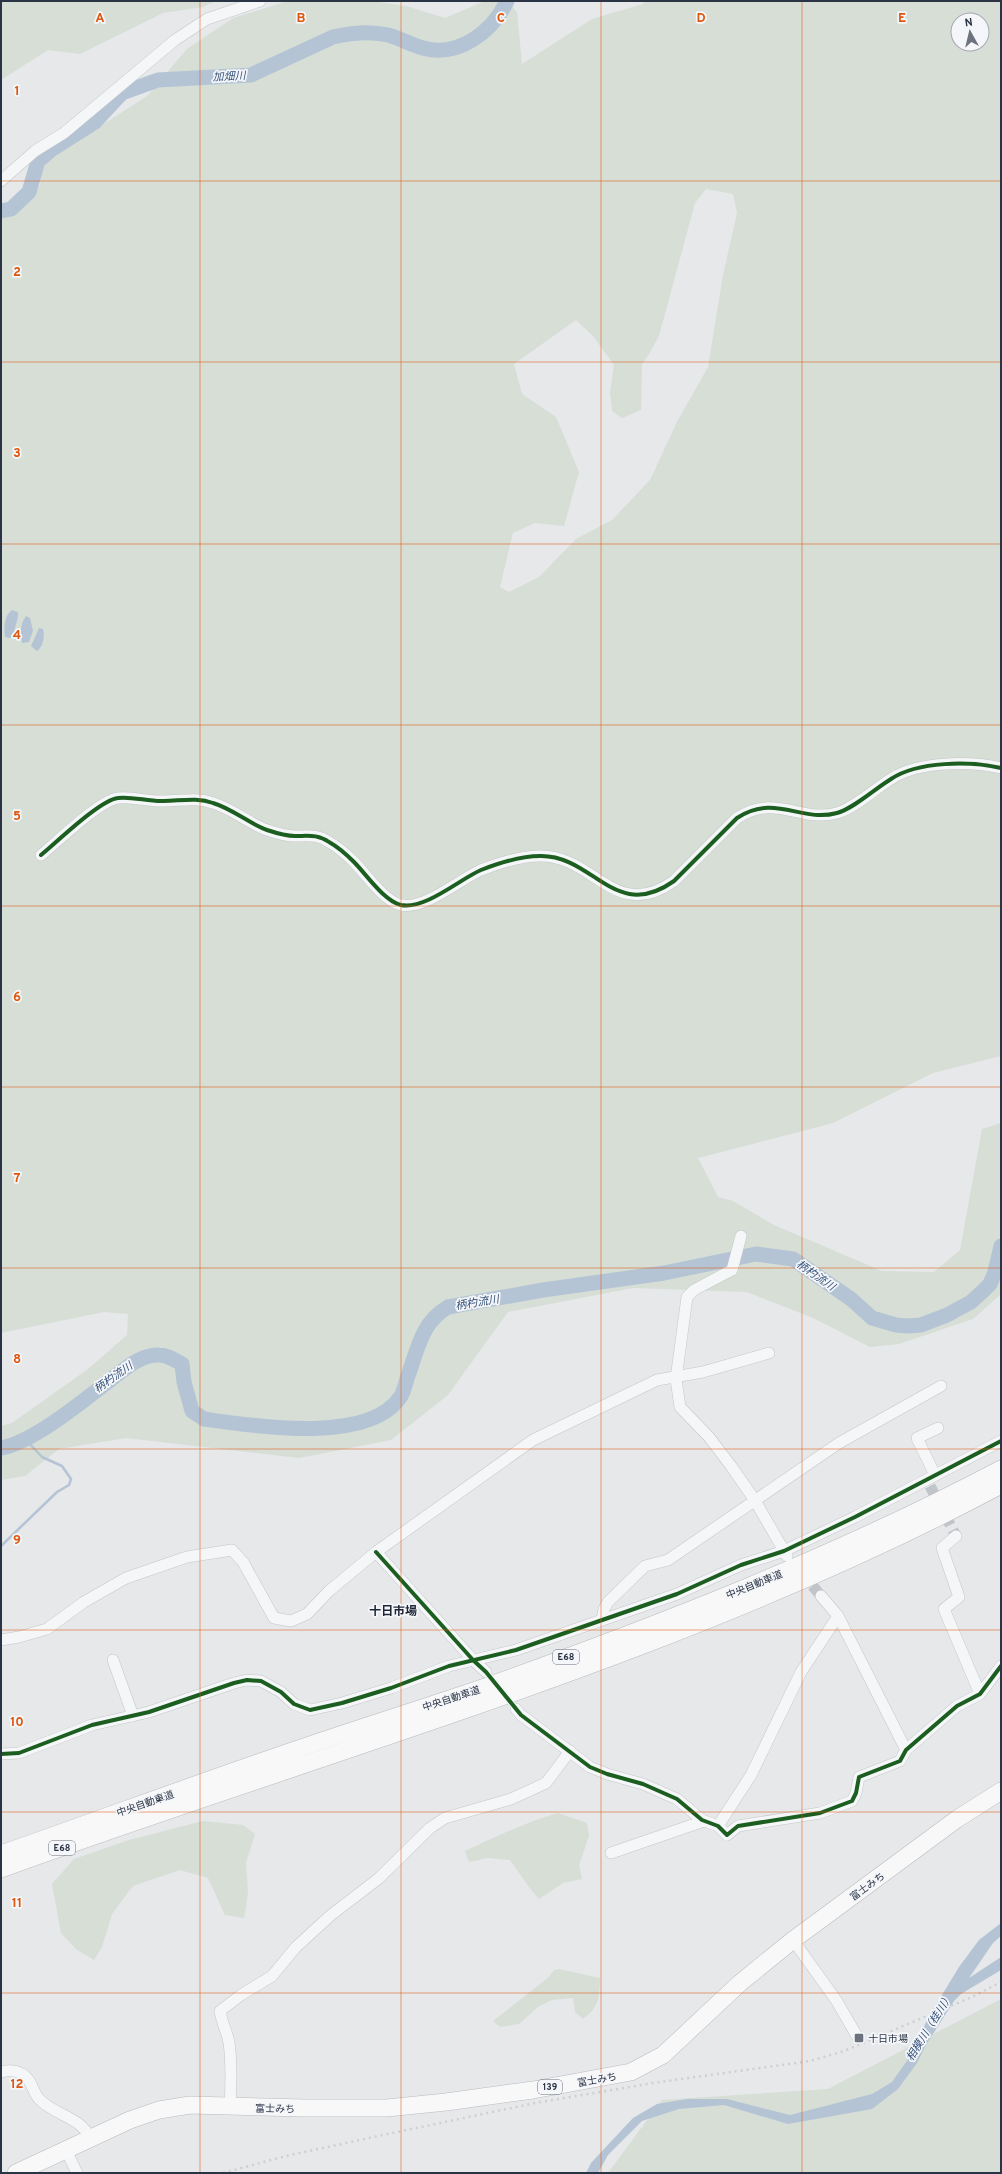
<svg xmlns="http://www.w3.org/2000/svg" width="1002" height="2174" font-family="Overpass,'Noto Sans JP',sans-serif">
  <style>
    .green { fill: #d6ded6; fill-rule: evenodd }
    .water { fill: #b4c4d5 }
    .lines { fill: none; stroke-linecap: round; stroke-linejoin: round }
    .stream { stroke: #b4c4d5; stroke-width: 2.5 }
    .river { stroke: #b4c4d5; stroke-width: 15 }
    .minor-tunnel { stroke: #c1c4c9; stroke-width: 11; stroke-dasharray: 11 5.5; stroke-linecap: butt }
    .minor-casing { stroke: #c4c6c8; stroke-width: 12 }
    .highway-casing { stroke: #b8bbbf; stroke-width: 18 }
    .minor { stroke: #f5f6f7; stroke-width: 11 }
    .highway { stroke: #f8f8f8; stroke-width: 17 }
    .rail { stroke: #cecfd2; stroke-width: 2.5; stroke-dasharray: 2 4; stroke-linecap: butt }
    .cycleway-casing { stroke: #f4f6f9; stroke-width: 6 }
    .cycleway { stroke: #1b5e20; stroke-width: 4 }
    .grid { fill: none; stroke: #df570f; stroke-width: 1; stroke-opacity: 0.55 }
    .poi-dot { fill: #6c737f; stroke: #f4f6f9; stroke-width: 1.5 }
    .labels { text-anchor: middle; stroke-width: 3.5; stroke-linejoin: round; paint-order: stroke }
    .shield { fill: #f4f6f9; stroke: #676e7b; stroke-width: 1 }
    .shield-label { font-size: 9px; font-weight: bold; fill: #2b3445 }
    .street-label { font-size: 10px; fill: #2b3445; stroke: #f4f6f9 }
    .poi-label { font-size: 10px; fill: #2b3445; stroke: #f4f6f9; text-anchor: start }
    .water-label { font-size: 11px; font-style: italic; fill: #34527a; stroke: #f4f6f9 }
    .quarter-label { font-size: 12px; font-weight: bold; fill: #1d2536; stroke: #f4f6f9 }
    .grid-label { font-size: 13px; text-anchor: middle; font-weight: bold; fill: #df570f; stroke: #f4f6f9; stroke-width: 3.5; stroke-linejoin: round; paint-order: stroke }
  </style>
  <rect width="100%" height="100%" fill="#e6e8ea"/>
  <!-- green -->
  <g class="green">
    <path d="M1 1H216L203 7 163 13 80 54 48 50 1 80Z"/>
    <path d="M288 1H371L406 6 445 18 485 1H507L517 12 522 64 592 19 643 4 644 1H1001V1056L933 1073 833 1123 698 1158 718 1197 733 1201 774 1225 882 1271 934 1272 960 1250 982 1129 1001 1123V1294L973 1319 899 1344 870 1347 813 1318 747 1292 633 1288 508 1312 448 1395 391 1440 299 1458 126 1438 59 1449 25 1476 1 1480V1426L12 1423 88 1369 127 1335 128 1314 104 1312 1 1333V218L13 215 40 185 42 164 147 96 187 49 233 18ZM958 20H982V44H958ZM706 189 733 194 737 213 723 275 708 367 677 422 650 480 612 520 576 539 539 577 509 592 500 587 513 533 535 523 564 526 579 472 556 417 522 394 514 364 576 320 593 336 614 365 610 392 612 411 622 418 641 410 642 364 649 354 659 336 695 203Z"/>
    <path d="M558 1813 587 1823 589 1836 579 1865 582 1879 563 1883 539 1899 529 1887 510 1860 488 1858 469 1862 465 1851C496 1837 526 1822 558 1813Z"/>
    <path d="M203 1821 243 1825 255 1834 246 1863 248 1893 244 1918 225 1915 208 1878 180 1870 133 1886 112 1914 102 1947 94 1960 77 1950 61 1933 52 1884 74 1859 129 1840Z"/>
    <path d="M559 1969 600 1978C599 1998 600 2006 583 2019L575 2012 573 1998 552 2000 538 2007 519 2024 500 2027 493 2021 549 1977 554 1970Z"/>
    <path d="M1001 1999V2173H608L662 2100 828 2089Z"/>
  </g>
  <!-- water -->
  <g class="water">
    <path d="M12 610 18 612C19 619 14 627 14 635L10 638 5 637C4 627 4 616 12 610Z"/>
    <path d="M26 616 30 618 33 631 29 642 22 643C20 633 20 624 26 616Z"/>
    <path d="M39 628 43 629C45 636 43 647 37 651L31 646Z"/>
    <path d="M1001 1923V1936L993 1943 969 1978 1001 1957V1970L961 1994 954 2001 926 2045 917 2063 898 2089 872 2109 788 2124 724 2105 679 2109 642 2121 608 2155 598 2173H586L591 2163 633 2118 657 2104 687 2099H727L790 2115 872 2094 892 2082 911 2055 928 2018 959 1967 979 1940Z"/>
  </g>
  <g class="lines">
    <!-- stream -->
    <path class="stream" d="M1 1546 57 1492 69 1485 71 1479 62 1466 42 1457 25 1439"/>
    <!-- river -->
    <g class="river">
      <path d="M1 211 11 209 29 192 38 161 51 150 95 122 122 93 158 80 251 75 333 37C350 33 371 31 388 35 400 38 411 45 423 48 459 58 493 31 507 1"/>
      <path d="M1 1448C33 1443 87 1398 114 1377 126 1368 142 1354 159 1355 167 1355 175 1360 182 1364L184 1382 192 1411 204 1419C253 1426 370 1445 401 1396 405 1389 406 1380 409 1373 418 1347 423 1321 448 1307L543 1290 664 1273 756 1254 793 1259 851 1299 872 1318 896 1325 907 1326 921 1325 947 1315 971 1302 983 1291 990 1284 995 1272 1001 1246"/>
    </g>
    <!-- minor-tunnel -->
    <g class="minor-tunnel">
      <path d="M930 1486 956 1536"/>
      <path d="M802 1573 821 1596"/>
    </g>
    <defs>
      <g id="minor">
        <path d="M1 181 35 151 64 133 175 40 207 19 260 1"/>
        <path d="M41 855C57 842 100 800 118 798 132 796 149 802 164 801 180 801 197 797 213 803 233 809 248 823 267 830 276 833 286 836 295 836 308 836 318 834 329 842 338 847 347 855 354 862 366 874 384 901 401 905 425 910 460 879 481 870 499 863 521 856 540 856 594 855 615 923 674 881L737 818C776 793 800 823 837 813 853 809 876 788 891 779 918 761 970 761 1001 768"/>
        <path d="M741 1236 732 1270 694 1290 687 1297 676 1379 680 1407 709 1437 731 1466 754 1499 787 1556"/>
        <path d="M935 1475 917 1438 938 1428"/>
        <path d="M956 1536 942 1548 959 1597 944 1609 980 1694"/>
        <path d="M376 1552 473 1660 486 1672"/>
        <path d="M821 1596 838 1616 906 1750"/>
        <path d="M602 1620 604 1609 608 1602 645 1566 668 1560 839 1443 941 1386"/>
        <path d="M1 1640 19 1637 47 1629 84 1602 126 1578 187 1557 232 1550 243 1562 274 1618 291 1621 307 1614 329 1591 376 1552 533 1440 657 1380 703 1372 769 1353"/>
        <path d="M113 1660 133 1716"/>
        <path d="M516 1709 521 1715 590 1767 607 1774 643 1784 677 1799 702 1820 718 1826 727 1835 738 1826 820 1813 852 1801 856 1793 859 1777 900 1761 906 1750 957 1706 980 1694 1001 1666"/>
        <path d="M1 1754 19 1753 92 1725 149 1712 234 1683 247 1680 261 1681 281 1692 294 1704 310 1710 342 1703 391 1688 449 1666 516 1650 677 1594 741 1565 784 1551 855 1517 1001 1441"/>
        <path d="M718 1826 751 1775 801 1672 838 1616"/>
        <path d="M611 1853 704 1821"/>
        <path d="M793 1940 836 2000 857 2036"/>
        <path d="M1 2072C9 2070 15 2070 22 2074 32 2079 32 2091 39 2099 54 2115 81 2117 90 2138"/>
        <path d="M230 2107C231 2091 232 2053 228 2038 225 2028 222 2022 220 2011L241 1995 272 1976 296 1947 331 1915 378 1879 430 1828 445 1818 511 1799 546 1783 570 1751"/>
        <path d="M66 2150 77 2173"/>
      </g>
      <g id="highway">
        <path d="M1 1854C101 1819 201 1782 301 1748 362 1727 424 1708 485 1687 661 1624 836 1556 1001 1469"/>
        <path d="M1 1869C337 1747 684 1654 1001 1485"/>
        <path d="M16 2173 130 2120 159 2110 190 2105 304 2108H387L446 2102 533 2090 631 2072 663 2055 740 1983 793 1940 957 1819 1001 1791"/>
      </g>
    </defs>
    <!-- minor casing -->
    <use href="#minor" class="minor-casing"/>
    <!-- highway casing -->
    <use href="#highway" class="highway-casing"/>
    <!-- minor -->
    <use href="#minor" class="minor"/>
    <!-- highway -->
    <use href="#highway" class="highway"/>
    <!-- rail -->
    <path class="rail" d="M223 2173 286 2156 383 2135 535 2103 653 2083 810 2061 844 2051 972 1997 1001 1982"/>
    <defs>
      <g id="cycleway">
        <path d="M41 855C57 842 100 800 118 798 132 796 149 802 164 801 180 801 197 797 213 803 233 809 248 823 267 830 276 833 286 836 295 836 308 836 318 834 329 842 338 847 347 855 354 862 366 874 384 901 401 905 425 910 460 879 481 870 499 863 521 856 540 856 594 855 615 923 674 881L737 818C776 793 800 823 837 813 853 809 876 788 891 779 918 761 970 761 1001 768"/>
        <path d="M376 1552 473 1660 486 1672 521 1715 590 1767 607 1774 643 1784 677 1799 702 1820 718 1826 727 1835 738 1826 820 1813 852 1801 856 1793 859 1777 900 1761 906 1750 957 1706 980 1694 1001 1666"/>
        <path d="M1 1754 19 1753 92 1725 149 1712 234 1683 247 1680 261 1681 281 1692 294 1704 310 1710 342 1703 391 1688 449 1666 516 1650 677 1594 741 1565 784 1551 855 1517 1001 1441"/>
      </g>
    </defs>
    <!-- cycleway casing -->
    <use href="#cycleway" class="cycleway-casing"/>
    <!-- cycleway -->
    <use href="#cycleway" class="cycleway"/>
  </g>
  <!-- grid -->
  <path class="grid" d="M200 1V2173M401 1V2173M601 1V2173M802 1V2173M1 181H1001M1 362H1001M1 544H1001M1 725H1001M1 906H1001M1 1087H1001M1 1268H1001M1 1449H1001M1 1630H1001M1 1812H1001M1 1993H1001"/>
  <!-- markers -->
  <rect class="poi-dot" x="854" y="2033" width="10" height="10" rx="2"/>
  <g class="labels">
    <!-- shield labels -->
    <g class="shield">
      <rect x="553" y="1650" width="26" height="14" rx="3"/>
      <rect x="49" y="1841" width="26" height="14" rx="3"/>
      <rect x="538" y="2080" width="24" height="14" rx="3"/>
    </g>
    <g class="shield-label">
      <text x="566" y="1660">E68</text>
      <text x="62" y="1851">E68</text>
      <text x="550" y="2090">139</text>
    </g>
    <!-- street labels -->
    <g class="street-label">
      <text transform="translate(754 1584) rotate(-22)" y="4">中央自動車道</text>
      <text transform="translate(451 1698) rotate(-18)" y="4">中央自動車道</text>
      <text transform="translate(145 1803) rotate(-19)" y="4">中央自動車道</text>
      <text transform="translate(867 1886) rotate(-36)" y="4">富士みち</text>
      <text transform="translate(597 2079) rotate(-10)" y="4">富士みち</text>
      <text transform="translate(275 2108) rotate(1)" y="4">富士みち</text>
    </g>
    <!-- poi labels -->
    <g class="poi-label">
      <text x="868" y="2042">十日市場</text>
    </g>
    <!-- water labels -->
    <g class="water-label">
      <text transform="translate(229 76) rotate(-3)" y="4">加畑川</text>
      <text transform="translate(816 1275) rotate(35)" y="4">柄杓流川</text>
      <text transform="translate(477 1302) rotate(-9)" y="4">柄杓流川</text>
      <text transform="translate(113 1377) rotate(-35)" y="4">柄杓流川</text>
      <text transform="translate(929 2027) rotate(-58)" y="4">相模川（桂川）</text>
    </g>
    <!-- quarter labels -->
    <g class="quarter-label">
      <text x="393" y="1615">十日市場</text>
    </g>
  </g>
  <g class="grid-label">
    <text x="100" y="22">A</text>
    <text x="301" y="22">B</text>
    <text x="501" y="22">C</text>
    <text x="701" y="22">D</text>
    <text x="902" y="22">E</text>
    <text x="17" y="95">1</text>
    <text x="17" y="276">2</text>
    <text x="17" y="457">3</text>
    <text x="17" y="639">4</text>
    <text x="17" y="820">5</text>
    <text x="17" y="1001">6</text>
    <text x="17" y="1182">7</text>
    <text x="17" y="1363">8</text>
    <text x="17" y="1544">9</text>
    <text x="17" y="1726">10</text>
    <text x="17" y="1907">11</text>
    <text x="17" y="2088">12</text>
  </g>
  <!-- border -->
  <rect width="1002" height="2174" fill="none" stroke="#2b3445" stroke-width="4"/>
  <!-- north arrow -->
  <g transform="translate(970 32) rotate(352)"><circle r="19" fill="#f4f6f9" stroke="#a4a8b1"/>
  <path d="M0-3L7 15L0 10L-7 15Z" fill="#6c737f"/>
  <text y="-6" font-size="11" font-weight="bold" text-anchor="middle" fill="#2b3445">N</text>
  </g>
</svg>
